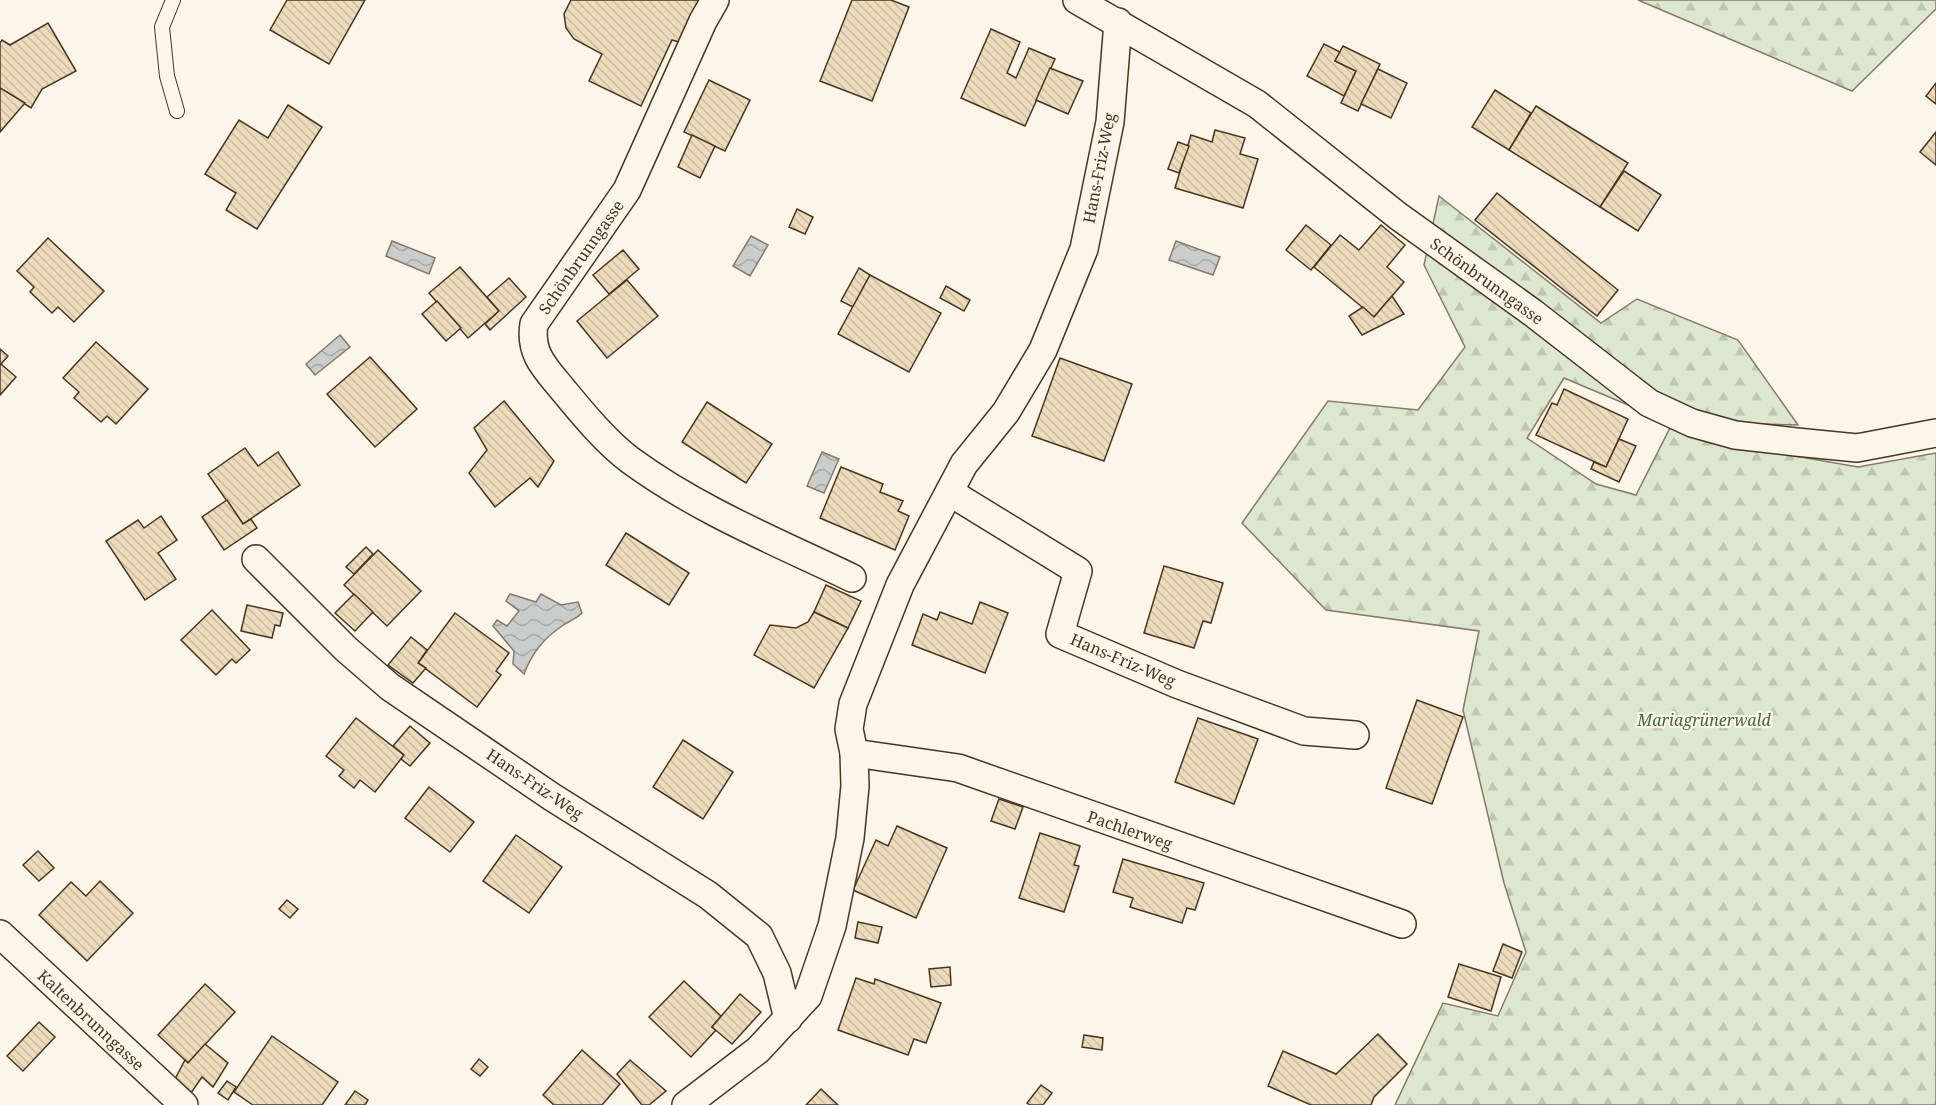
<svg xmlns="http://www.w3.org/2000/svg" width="1936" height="1105" font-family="'Noto Serif',serif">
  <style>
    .forest { fill: url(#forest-firs); stroke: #887966; stroke-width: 1.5 }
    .water { fill: url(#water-waves); stroke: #887966; stroke-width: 1.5 }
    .building { fill: url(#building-back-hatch); stroke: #4a3520; stroke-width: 1.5 }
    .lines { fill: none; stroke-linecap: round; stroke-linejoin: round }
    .service-casing { stroke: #4a3520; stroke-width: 16 }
    .minor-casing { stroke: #4a3520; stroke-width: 30 }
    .service { stroke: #fbf6e9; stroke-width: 14 }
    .minor { stroke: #fbf6e9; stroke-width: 27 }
    .labels { text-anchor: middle; stroke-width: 4.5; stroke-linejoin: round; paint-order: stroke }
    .street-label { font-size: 16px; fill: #4a3520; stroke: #fbf6e9 }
    .park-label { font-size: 16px; font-style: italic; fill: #436837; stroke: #fbf6e9 }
  </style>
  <defs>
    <pattern id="forest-firs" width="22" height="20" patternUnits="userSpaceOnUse" patternTransform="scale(1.5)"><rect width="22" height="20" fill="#dce7d0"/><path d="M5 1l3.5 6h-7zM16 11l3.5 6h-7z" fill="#bec7b2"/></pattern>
    <pattern id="water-waves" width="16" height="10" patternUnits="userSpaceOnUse" patternTransform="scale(1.5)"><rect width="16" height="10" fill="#c9cecd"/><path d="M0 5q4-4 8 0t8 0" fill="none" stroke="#a5a8a6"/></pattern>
    <pattern id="building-back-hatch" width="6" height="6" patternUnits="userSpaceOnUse" patternTransform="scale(1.5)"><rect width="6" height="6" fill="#ecdcbc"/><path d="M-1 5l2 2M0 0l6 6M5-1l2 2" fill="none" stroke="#ccbda1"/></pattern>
  </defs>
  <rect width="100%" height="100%" fill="#fbf6e9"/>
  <!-- forest -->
  <g class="forest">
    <path d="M1638 0H1936V9L1852 91Z"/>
    <path d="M1439 196 1601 323 1637 299 1738 340 1798 425 1666 421 1564 378 1527 438 1596 484 1636 495 1672 424 1766 451 1858 467 1936 453V1105H1395L1443 1003 1498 1016 1526 952 1504 883 1463 710 1479 631 1326 610 1242 523 1328 401 1418 410 1465 347 1424 265Z"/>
  </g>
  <!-- water -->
  <g class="water">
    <path d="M751 236 768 245 750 276 733 266Z"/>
    <path d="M392 241 435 258 429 274 386 256Z"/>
    <path d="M1176 241 1220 257 1213 275 1169 260Z"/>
    <path d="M340 335 350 347 315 375 306 364Z"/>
    <path d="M822 452 839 459 824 493 807 486Z"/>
    <path d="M510 594 536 602 541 594 561 605 578 602 582 613C576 619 569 621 562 626 543 639 532 653 524 674L513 664 514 651 493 626 497 620 507 626 519 611 506 601Z"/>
  </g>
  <!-- building -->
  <g class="building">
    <path d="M287 0H365L329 64 270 30Z"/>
    <path d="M571 0H699L679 42 672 40 641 106 589 81 602 54 574 39 566 28 564 14Z"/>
    <path d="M852 0H891L909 7 872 101 820 81Z"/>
    <path d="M48 23 76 71 42 89 31 108 0 88V43L2 40 10 45Z"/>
    <path d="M991 29 1020 42 1007 73 1016 78 1029 48 1055 59 1025 126 961 98Z"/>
    <path d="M1324 44 1340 52 1335 61 1356 71 1344 96 1307 76Z"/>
    <path d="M1343 46 1380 64 1358 111 1341 103 1356 71 1335 61Z"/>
    <path d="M1050 68 1083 81 1068 114 1036 100Z"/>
    <path d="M1378 69 1407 83 1391 118 1361 104Z"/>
    <path d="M709 80 750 100 725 151 684 132Z"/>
    <path d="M1936 83V104L1926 96Z"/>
    <path d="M0 88 25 103 0 132Z"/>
    <path d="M1495 90 1531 113 1509 150 1472 127Z"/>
    <path d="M288 105 322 127 257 229 226 210 236 193 205 174 239 120 268 138Z"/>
    <path d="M1536 106 1628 163 1600 207 1509 150Z"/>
    <path d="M1215 130 1245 138 1240 154 1258 159 1243 208 1175 188 1191 135 1212 142Z"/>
    <path d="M1936 132V165L1920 152Z"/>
    <path d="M692 135 715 146 700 178 678 167Z"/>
    <path d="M1178 142 1189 146 1179 173 1168 169Z"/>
    <path d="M1624 171 1661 195 1638 231 1600 207Z"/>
    <path d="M1497 193 1618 290 1597 316 1475 220Z"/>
    <path d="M797 209 813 217 805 234 789 227Z"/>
    <path d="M1306 225 1331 245 1311 270 1286 250Z"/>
    <path d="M1381 225 1405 245 1387 267 1404 282 1374 317 1314 267 1340 235 1359 250Z"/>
    <path d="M48 238 104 291 74 322 58 307 52 313 30 292 34 287 17 271Z"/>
    <path d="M623 250 639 269 609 294 593 275Z"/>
    <path d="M460 267 499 311 468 338 429 293Z"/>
    <path d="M859 268 870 275 853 307 841 301Z"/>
    <path d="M870 275 941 313 909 372 838 334Z"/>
    <path d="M509 278 526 297 490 330 485 324 499 311 487 297Z"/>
    <path d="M627 280 658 316 607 358 577 321Z"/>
    <path d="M946 286 970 300 964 311 940 298Z"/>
    <path d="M1392 296 1404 314 1362 335 1349 316 1363 307 1374 317Z"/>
    <path d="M437 301 461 328 446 341 422 314Z"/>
    <path d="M96 342 148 389 116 424 107 416 101 422 74 398 79 392 63 378Z"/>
    <path d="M0 349 8 356 1 364 16 377 0 395Z"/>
    <path d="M370 357 417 409 375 447 327 394Z"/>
    <path d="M1060 358 1132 384 1104 461 1032 436Z"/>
    <path d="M1564 389 1628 419 1606 467 1536 435 1552 403 1557 405Z"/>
    <path d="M504 401 554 461 538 487 530 478 495 507 469 473 487 450 474 428Z"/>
    <path d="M707 402 772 444 746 483 682 442Z"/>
    <path d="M1619 439 1636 446 1619 482 1591 469 1594 462 1606 467Z"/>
    <path d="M245 448 258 466 278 452 300 485 243 524 208 474Z"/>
    <path d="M841 467 883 484 880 492 903 501 898 511 909 516 895 550 820 518Z"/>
    <path d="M227 500 243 524 251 519 257 528 224 550 202 517Z"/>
    <path d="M161 516 177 540 158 553 176 579 145 600 106 541 138 520 144 528Z"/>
    <path d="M626 533 689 573 669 605 606 565Z"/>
    <path d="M366 547 373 554 354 574 346 567Z"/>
    <path d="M378 550 421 591 387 626 344 585Z"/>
    <path d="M1164 566 1223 583 1211 623 1203 621 1194 648 1144 633Z"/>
    <path d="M826 585 861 601 848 628 814 612Z"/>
    <path d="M354 594 373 612 355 631 335 613Z"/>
    <path d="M980 602 1008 613 985 673 912 645 923 614 937 620 940 612 972 624Z"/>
    <path d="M247 605 283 613 280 626 275 625 272 638 241 631Z"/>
    <path d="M212 610 250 650 236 663 232 659 216 675 181 640Z"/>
    <path d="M814 612 848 628 814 688 754 655 770 625 796 628 808 622Z"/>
    <path d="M455 613 509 653 496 671 501 675 477 707 418 663Z"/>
    <path d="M411 637 427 650 418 663 426 668 413 683 388 665Z"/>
    <path d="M1417 700 1463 717 1432 804 1386 788Z"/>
    <path d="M356 718 404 755 375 792 360 780 354 788 339 776 344 770 326 756Z"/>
    <path d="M1198 718 1258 739 1234 804 1175 782Z"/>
    <path d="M410 726 430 743 410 766 401 759 404 755 393 746Z"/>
    <path d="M683 740 733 772 703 819 653 787Z"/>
    <path d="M429 787 474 822 450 852 405 818Z"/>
    <path d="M999 799 1023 807 1015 829 991 821Z"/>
    <path d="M897 826 947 848 916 918 853 890 876 840 888 846Z"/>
    <path d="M1040 833 1080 846 1074 865 1079 866 1064 912 1019 898Z"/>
    <path d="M516 835 562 867 529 913 483 881Z"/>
    <path d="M38 851 54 868 39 881 23 865Z"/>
    <path d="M1123 859 1204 883 1195 910 1187 908 1182 923 1130 907 1133 898 1113 892Z"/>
    <path d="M100 881 133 913 87 961 39 915 71 882 86 896Z"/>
    <path d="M287 900 298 909 290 918 279 909Z"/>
    <path d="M858 922 882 927 878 943 855 938Z"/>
    <path d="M1503 944 1522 952 1512 978 1493 971Z"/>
    <path d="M1459 964 1501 977 1491 1011 1448 997Z"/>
    <path d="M950 967 951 985 931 987 929 969Z"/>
    <path d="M856 978 874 984 875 979 941 1003 926 1043 914 1039 908 1055 838 1030Z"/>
    <path d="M684 981 721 1016 712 1027 716 1030 691 1057 649 1017Z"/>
    <path d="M205 984 235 1012 188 1063 158 1035Z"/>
    <path d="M740 994 761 1012 732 1044 712 1027Z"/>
    <path d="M39 1022 55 1037 23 1071 7 1056Z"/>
    <path d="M1378 1034 1407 1064 1374 1097 1371 1105H1311L1268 1086 1283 1051 1336 1074Z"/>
    <path d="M1084 1035 1103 1038 1102 1050 1082 1047Z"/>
    <path d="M272 1036 338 1082 322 1105H253L234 1092Z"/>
    <path d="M205 1044 228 1063 213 1087 202 1077 191 1093 175 1079 185 1060 188 1063Z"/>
    <path d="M582 1050 620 1084 602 1105H554L543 1095Z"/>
    <path d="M479 1059 488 1067 480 1076 471 1069Z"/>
    <path d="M630 1060 666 1091 649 1105H642L617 1074Z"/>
    <path d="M227 1081 236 1087 228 1100 218 1093Z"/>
    <path d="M1041 1085 1052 1093 1043 1105H1030L1027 1103Z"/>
    <path d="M821 1089 838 1105H806Z"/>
    <path d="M355 1091 368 1100 365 1105H345Z"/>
  </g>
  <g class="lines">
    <defs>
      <path id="service" d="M173 0 162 27 167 76 177 111"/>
      <g id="minor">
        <path d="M715 0 703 21 627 190 534 324C529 354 546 369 564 391 583 414 606 442 630 460 698 510 777 542 852 578"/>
        <path d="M1077 0 1257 104 1398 216 1533 313 1649 403 1692 423 1735 435 1796 442 1857 448 1936 433"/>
        <path d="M951 493 1078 571 1060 634 1177 684 1304 731 1355 735"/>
        <path d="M256 559 346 649 390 687 552 797 708 895 759 936 777 973 788 1019"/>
        <path d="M854 753 958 768 1402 924"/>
        <path d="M0 934 184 1105"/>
        <path d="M686 1105 758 1050 808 996 832 926 850 838 855 786 854 753 849 729 853 704 900 585 964 464 1006 412 1043 350 1084 249 1110 122 1118 22"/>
      </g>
    </defs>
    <!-- service casing -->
    <use href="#service" class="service-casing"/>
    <!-- minor casing -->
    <use href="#minor" class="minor-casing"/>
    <!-- service -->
    <use href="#service" class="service"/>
    <!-- minor -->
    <use href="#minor" class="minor"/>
  </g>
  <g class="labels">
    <!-- street labels -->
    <g class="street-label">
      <text transform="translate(1099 168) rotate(-79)" y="6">Hans-Friz-Weg</text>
      <text transform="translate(581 257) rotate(-55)" y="6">Schönbrunngasse</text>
      <text transform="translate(1487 281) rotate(36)" y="6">Schönbrunngasse</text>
      <text transform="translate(1123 660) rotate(23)" y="6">Hans-Friz-Weg</text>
      <text transform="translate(535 784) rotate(34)" y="6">Hans-Friz-Weg</text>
      <text transform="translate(1130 830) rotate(19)" y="6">Pachlerweg</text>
      <text transform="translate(91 1020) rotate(43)" y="6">Kaltenbrunngasse</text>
    </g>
    <!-- park labels -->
    <g class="park-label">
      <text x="1704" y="726">Mariagrünerwald</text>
    </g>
  </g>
</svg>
